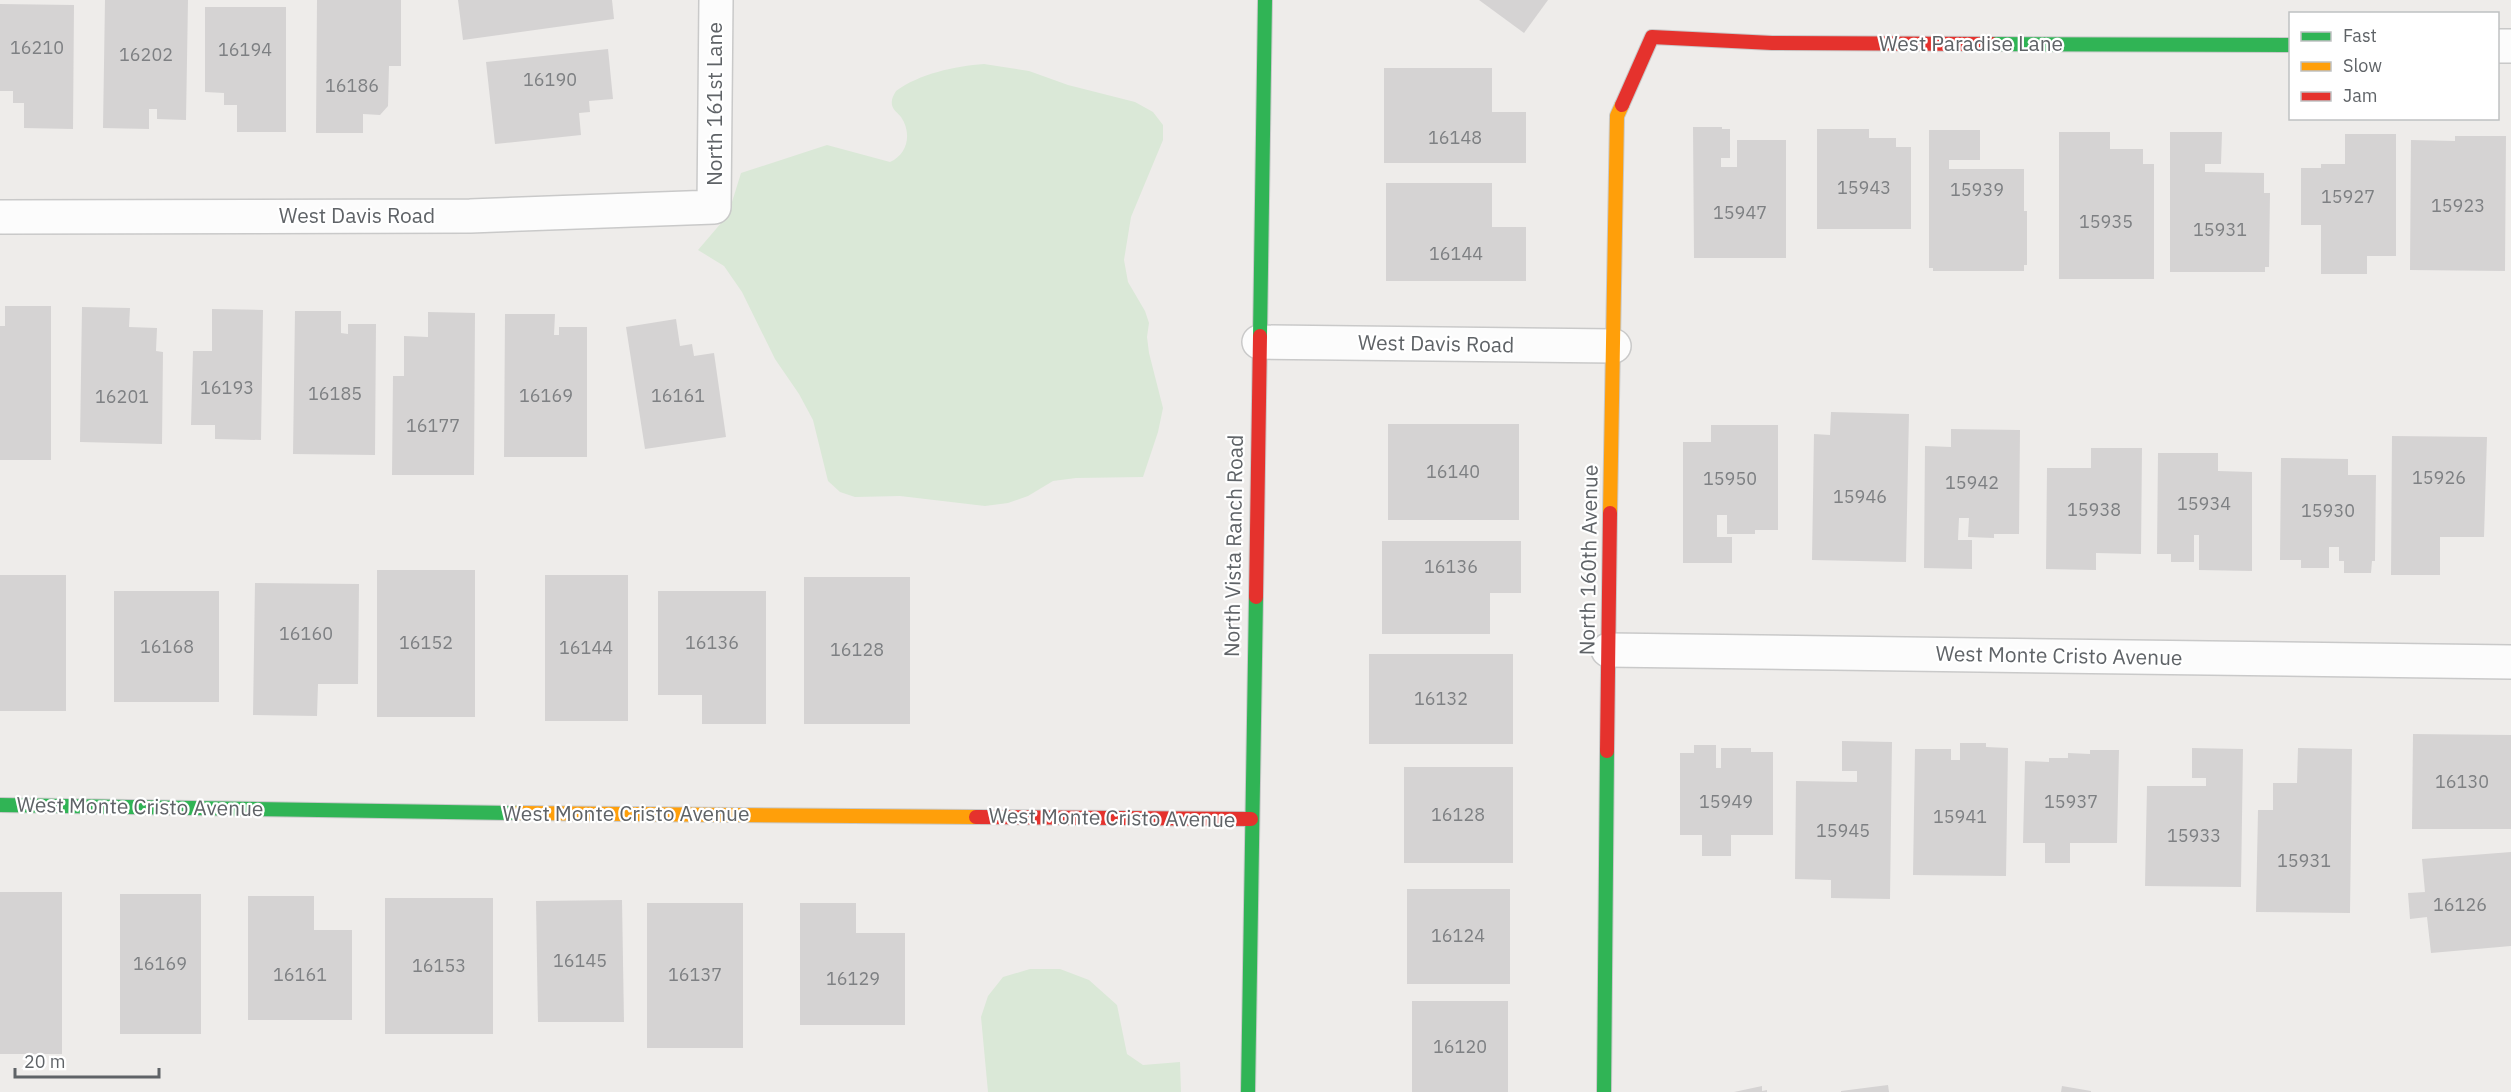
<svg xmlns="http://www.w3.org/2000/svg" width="2511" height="1092" font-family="'IBM Plex Sans',sans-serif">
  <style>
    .green { fill: #dae8d7 }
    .building { fill: #d5d3d3 }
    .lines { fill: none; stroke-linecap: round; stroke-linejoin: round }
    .street-casing { stroke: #c9c9c9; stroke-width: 36 }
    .fast-casing { stroke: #c8c9c9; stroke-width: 16 }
    .slow-casing { stroke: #c8c9c9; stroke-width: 16 }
    .jam-casing { stroke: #c8c9c9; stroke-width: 16 }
    .street { stroke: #fcfcfc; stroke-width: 33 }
    .fast { stroke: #30b455; stroke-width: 14 }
    .slow { stroke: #ff9f0a; stroke-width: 14 }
    .jam { stroke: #e5322d; stroke-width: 14 }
    .labels { text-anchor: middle; stroke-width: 4.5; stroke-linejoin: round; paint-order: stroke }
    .number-label { font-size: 18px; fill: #7e8083 }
    .street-label { font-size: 21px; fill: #5f6367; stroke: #fff }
  </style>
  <rect width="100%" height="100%" fill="#eeecea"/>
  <!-- green -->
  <g class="green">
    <path d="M984 64 1029 71 1068 85 1135 102 1153 112 1163 125V140L1131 217 1124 260 1128 282 1145 311 1149 323 1147 337 1149 353 1163 408 1158 432 1143 477 1076 478 1053 481 1028 496 1008 503 985 506 900 496 855 497 840 492 828 481 813 420 799 394 775 359 742 292 724 266 698 250 728 215 741 173 827 145 890 162C908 154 912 133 901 117 898 113 893 110 892 105 891 100 893 96 896 91 919 74 955 66 984 64Z"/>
    <path d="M1030 969H1060L1089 980 1117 1005 1127 1054 1143 1065 1180 1062 1181 1092H988L981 1017 988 996 1003 977Z"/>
  </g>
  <!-- building -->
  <g class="building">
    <path d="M105 0H188L186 120 157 119V109H149V129L103 128Z"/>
    <path d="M317 0H401V66H389L388 106 380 115 363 114V133H316Z"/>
    <path d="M458 0H612L614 19 463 40Z"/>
    <path d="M1479 0H1548L1524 33Z"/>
    <path d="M0 4 74 5 73 129 24 128V103H13V91H0Z"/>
    <path d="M205 7H286V132H237V105H224V93L205 92Z"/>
    <path d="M608 49 613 99 589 101 590 112 579 113 581 135 495 144 486 62Z"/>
    <path d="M1384 68H1492V112H1526V163H1384Z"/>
    <path d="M1693 127H1722V129H1730V158H1721V167H1737V140H1786V258H1694Z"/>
    <path d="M1817 129H1869V138H1896V147H1911V229H1817Z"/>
    <path d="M1929 130H1980V160H1949V169H2024V211H2027V265H2024V271H1933V268H1929Z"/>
    <path d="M2059 132H2110V149H2143V164H2154V279H2059Z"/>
    <path d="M2170 132H2222L2221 164H2205V172L2264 173V193H2270L2269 267H2265V272H2170Z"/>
    <path d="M2345 134H2396V256H2367V274H2321V225H2301V168H2321V164H2345Z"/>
    <path d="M2455 136H2506L2505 271 2410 270 2411 140 2455 141Z"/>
    <path d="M1386 183H1492V227H1526V281H1386Z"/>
    <path d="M5 306H51V460H0V326H5Z"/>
    <path d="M82 307 130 308 129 327 157 328 156 351 163 352 162 444 80 442Z"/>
    <path d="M212 309 263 310 261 440 215 439V425H191L193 351H212Z"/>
    <path d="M295 311H341V333L348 334V324H376L375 455 293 454Z"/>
    <path d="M428 312 475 313 474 475H392L393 376H404V336L428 337Z"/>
    <path d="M505 314H555L554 335H559V327H587V457H504Z"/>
    <path d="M676 319 680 346 692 344 694 356 714 353 726 437 645 449 626 327Z"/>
    <path d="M1831 412 1909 414 1906 562 1812 560 1814 434 1830 435Z"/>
    <rect x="1388" y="424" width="131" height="96"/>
    <path d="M1711 425H1778V530H1755V534H1727V515H1717V537H1732V563H1683V442H1711Z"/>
    <path d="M1951 429 2020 430 2019 534H1994V538L1968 537 1969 518H1959L1958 540H1972V569L1924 568 1925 446 1951 447Z"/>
    <path d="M2392 436 2487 437 2484 537H2440V575H2391Z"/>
    <path d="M2091 448H2142L2141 554 2096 553V570L2046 569 2047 468H2091Z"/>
    <path d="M2158 453H2218V471L2252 472V571L2199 570V535H2194V562H2171V554H2157Z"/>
    <path d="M2281 458 2348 459V475H2376L2375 561H2372L2371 573H2344V561H2339V547H2329V568H2301V560H2280Z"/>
    <path d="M1382 541H1521V593H1490V634H1382Z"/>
    <rect x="377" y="570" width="98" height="147"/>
    <rect x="0" y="575" width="66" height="136"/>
    <rect x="545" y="575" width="83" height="146"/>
    <rect x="804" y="577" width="106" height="147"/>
    <path d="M255 583 359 584 358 684H318L317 716 253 715Z"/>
    <rect x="114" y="591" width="105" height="111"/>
    <path d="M658 591H766V724H702V695H658Z"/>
    <rect x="1369" y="654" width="144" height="90"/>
    <path d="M2413 734 2511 735V829H2412Z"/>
    <path d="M1842 741 1892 742 1890 899 1831 898V880L1795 879 1796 781 1857 782V771H1842Z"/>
    <path d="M1960 743H1986V747L2008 748 2006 876 1913 875 1915 749H1951V760H1960Z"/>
    <path d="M1694 745H1716V768H1721V748H1751V752H1773V835H1731V856H1702V835H1680V753H1694Z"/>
    <path d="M2192 748 2243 749 2241 887 2145 886 2147 786H2206V778H2192Z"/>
    <path d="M2298 748 2352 749 2350 913 2256 912 2258 810H2273V783H2297Z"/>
    <path d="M2090 750H2119L2117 843H2070V863H2045V843H2023L2025 761 2049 762V758H2068V753L2090 754Z"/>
    <rect x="1404" y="767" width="109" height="96"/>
    <path d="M2511 852V946L2431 953 2427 917 2410 919 2408 893 2425 892 2422 859Z"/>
    <rect x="1407" y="889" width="103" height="95"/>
    <rect x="0" y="892" width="62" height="162"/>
    <rect x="120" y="894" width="81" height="140"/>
    <path d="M248 896H314V930H352V1020H248Z"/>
    <rect x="385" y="898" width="108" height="136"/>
    <path d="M622 900 624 1022H538L536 901Z"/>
    <rect x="647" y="903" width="96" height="145"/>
    <path d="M800 903H856V933H905V1025H800Z"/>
    <rect x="1412" y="1001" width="96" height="91"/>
    <path d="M1888 1085 1889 1092H1841V1091Z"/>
    <path d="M1762 1086V1091L1767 1090V1092H1734Z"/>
    <path d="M2062 1086 2091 1091V1092H2061Z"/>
  </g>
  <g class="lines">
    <defs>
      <g id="street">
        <path d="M2498 46H2511"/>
        <path d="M0 217 470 216 714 207 716 0"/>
        <path d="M1259 342 1614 346"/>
        <path d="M1608 650 2511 662"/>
      </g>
      <g id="fast">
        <path d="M1992 44 2290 45"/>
        <path d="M1260 336 1265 0"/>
        <path d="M0 805 518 813"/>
        <path d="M1248 1092 1256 597"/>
        <path d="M1604 1092 1607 751"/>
      </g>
      <g id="slow">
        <path d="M1610 513 1617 116 1622 105"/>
        <path d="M518 813 976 817"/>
      </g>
      <g id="jam">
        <path d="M1622 105 1652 37 1772 43 1992 44"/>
        <path d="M1256 597 1260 336"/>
        <path d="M1607 751 1610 513"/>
        <path d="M976 817 1251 819"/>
      </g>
    </defs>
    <!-- street casing -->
    <use href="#street" class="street-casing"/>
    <!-- fast casing -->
    <use href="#fast" class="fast-casing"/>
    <!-- slow casing -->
    <use href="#slow" class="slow-casing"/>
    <!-- jam casing -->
    <use href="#jam" class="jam-casing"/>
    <!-- street -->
    <use href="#street" class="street"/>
    <!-- fast -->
    <use href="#fast" class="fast"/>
    <!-- slow -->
    <use href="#slow" class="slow"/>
    <!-- jam -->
    <use href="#jam" class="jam"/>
  </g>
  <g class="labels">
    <!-- number labels -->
    <g class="number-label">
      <text x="37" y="54">16210</text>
      <text x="245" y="56">16194</text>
      <text x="146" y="61">16202</text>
      <text x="550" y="86">16190</text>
      <text x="352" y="92">16186</text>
      <text x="1455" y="144">16148</text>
      <text x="1864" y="194">15943</text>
      <text x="1977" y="196">15939</text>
      <text x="2348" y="203">15927</text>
      <text x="2458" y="212">15923</text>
      <text x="1740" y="219">15947</text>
      <text x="2106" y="228">15935</text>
      <text x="2220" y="236">15931</text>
      <text x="1456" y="260">16144</text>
      <text x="227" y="394">16193</text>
      <text x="335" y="400">16185</text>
      <text x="546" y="402">16169</text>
      <text x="678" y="402">16161</text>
      <text x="122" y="403">16201</text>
      <text x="433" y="432">16177</text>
      <text x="1453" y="478">16140</text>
      <text x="2439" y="484">15926</text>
      <text x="1730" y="485">15950</text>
      <text x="1972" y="489">15942</text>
      <text x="1860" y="503">15946</text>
      <text x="2204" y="510">15934</text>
      <text x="2094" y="516">15938</text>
      <text x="2328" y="517">15930</text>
      <text x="1451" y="573">16136</text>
      <text x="306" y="640">16160</text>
      <text x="426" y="649">16152</text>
      <text x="712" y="649">16136</text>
      <text x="167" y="653">16168</text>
      <text x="586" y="654">16144</text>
      <text x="857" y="656">16128</text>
      <text x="1441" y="705">16132</text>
      <text x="2462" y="788">16130</text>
      <text x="1726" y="808">15949</text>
      <text x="2071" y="808">15937</text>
      <text x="1458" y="821">16128</text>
      <text x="1960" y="823">15941</text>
      <text x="1843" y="837">15945</text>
      <text x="2194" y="842">15933</text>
      <text x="2304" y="867">15931</text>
      <text x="2460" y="911">16126</text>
      <text x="1458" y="942">16124</text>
      <text x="580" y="967">16145</text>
      <text x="160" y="970">16169</text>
      <text x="439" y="972">16153</text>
      <text x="300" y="981">16161</text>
      <text x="695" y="981">16137</text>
      <text x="853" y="985">16129</text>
      <text x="1460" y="1053">16120</text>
    </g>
    <!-- street labels -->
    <g class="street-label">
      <text x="1971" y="51">West Paradise Lane</text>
      <text transform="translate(715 104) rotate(-90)" y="7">North 161st Lane</text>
      <text x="357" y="223">West Davis Road</text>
      <text transform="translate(1436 344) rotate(1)" y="7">West Davis Road</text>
      <text transform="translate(1234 546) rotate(-89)" y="7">North Vista Ranch Road</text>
      <text transform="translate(1589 560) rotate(-89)" y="7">North 160th Avenue</text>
      <text transform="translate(2059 656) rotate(1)" y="7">West Monte Cristo Avenue</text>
      <text transform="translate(140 807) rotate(1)" y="7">West Monte Cristo Avenue</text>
      <text x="626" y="821">West Monte Cristo Avenue</text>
      <text transform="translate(1112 818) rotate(1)" y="7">West Monte Cristo Avenue</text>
    </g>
  </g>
  <!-- legend -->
  <rect x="2289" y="12" width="210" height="108" fill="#ffffff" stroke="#bfc1c2" stroke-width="1.5"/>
  <rect x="2301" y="32" width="30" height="9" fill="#30b455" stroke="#bfc1c2" stroke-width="1.5"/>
  <text x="2343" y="42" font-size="18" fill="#5f6367">Fast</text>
  <rect x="2301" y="62" width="30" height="9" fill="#ff9f0a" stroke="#bfc1c2" stroke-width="1.5"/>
  <text x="2343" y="72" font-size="18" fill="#5f6367">Slow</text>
  <rect x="2301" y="92" width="30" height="9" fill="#e5322d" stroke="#bfc1c2" stroke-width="1.5"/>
  <text x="2343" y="102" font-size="18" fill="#5f6367">Jam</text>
  <!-- scale -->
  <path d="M15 1068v9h144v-9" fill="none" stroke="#5f6367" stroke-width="3"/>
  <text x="24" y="1068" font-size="18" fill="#5f6367" stroke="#ffffff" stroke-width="4.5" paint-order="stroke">20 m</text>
</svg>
